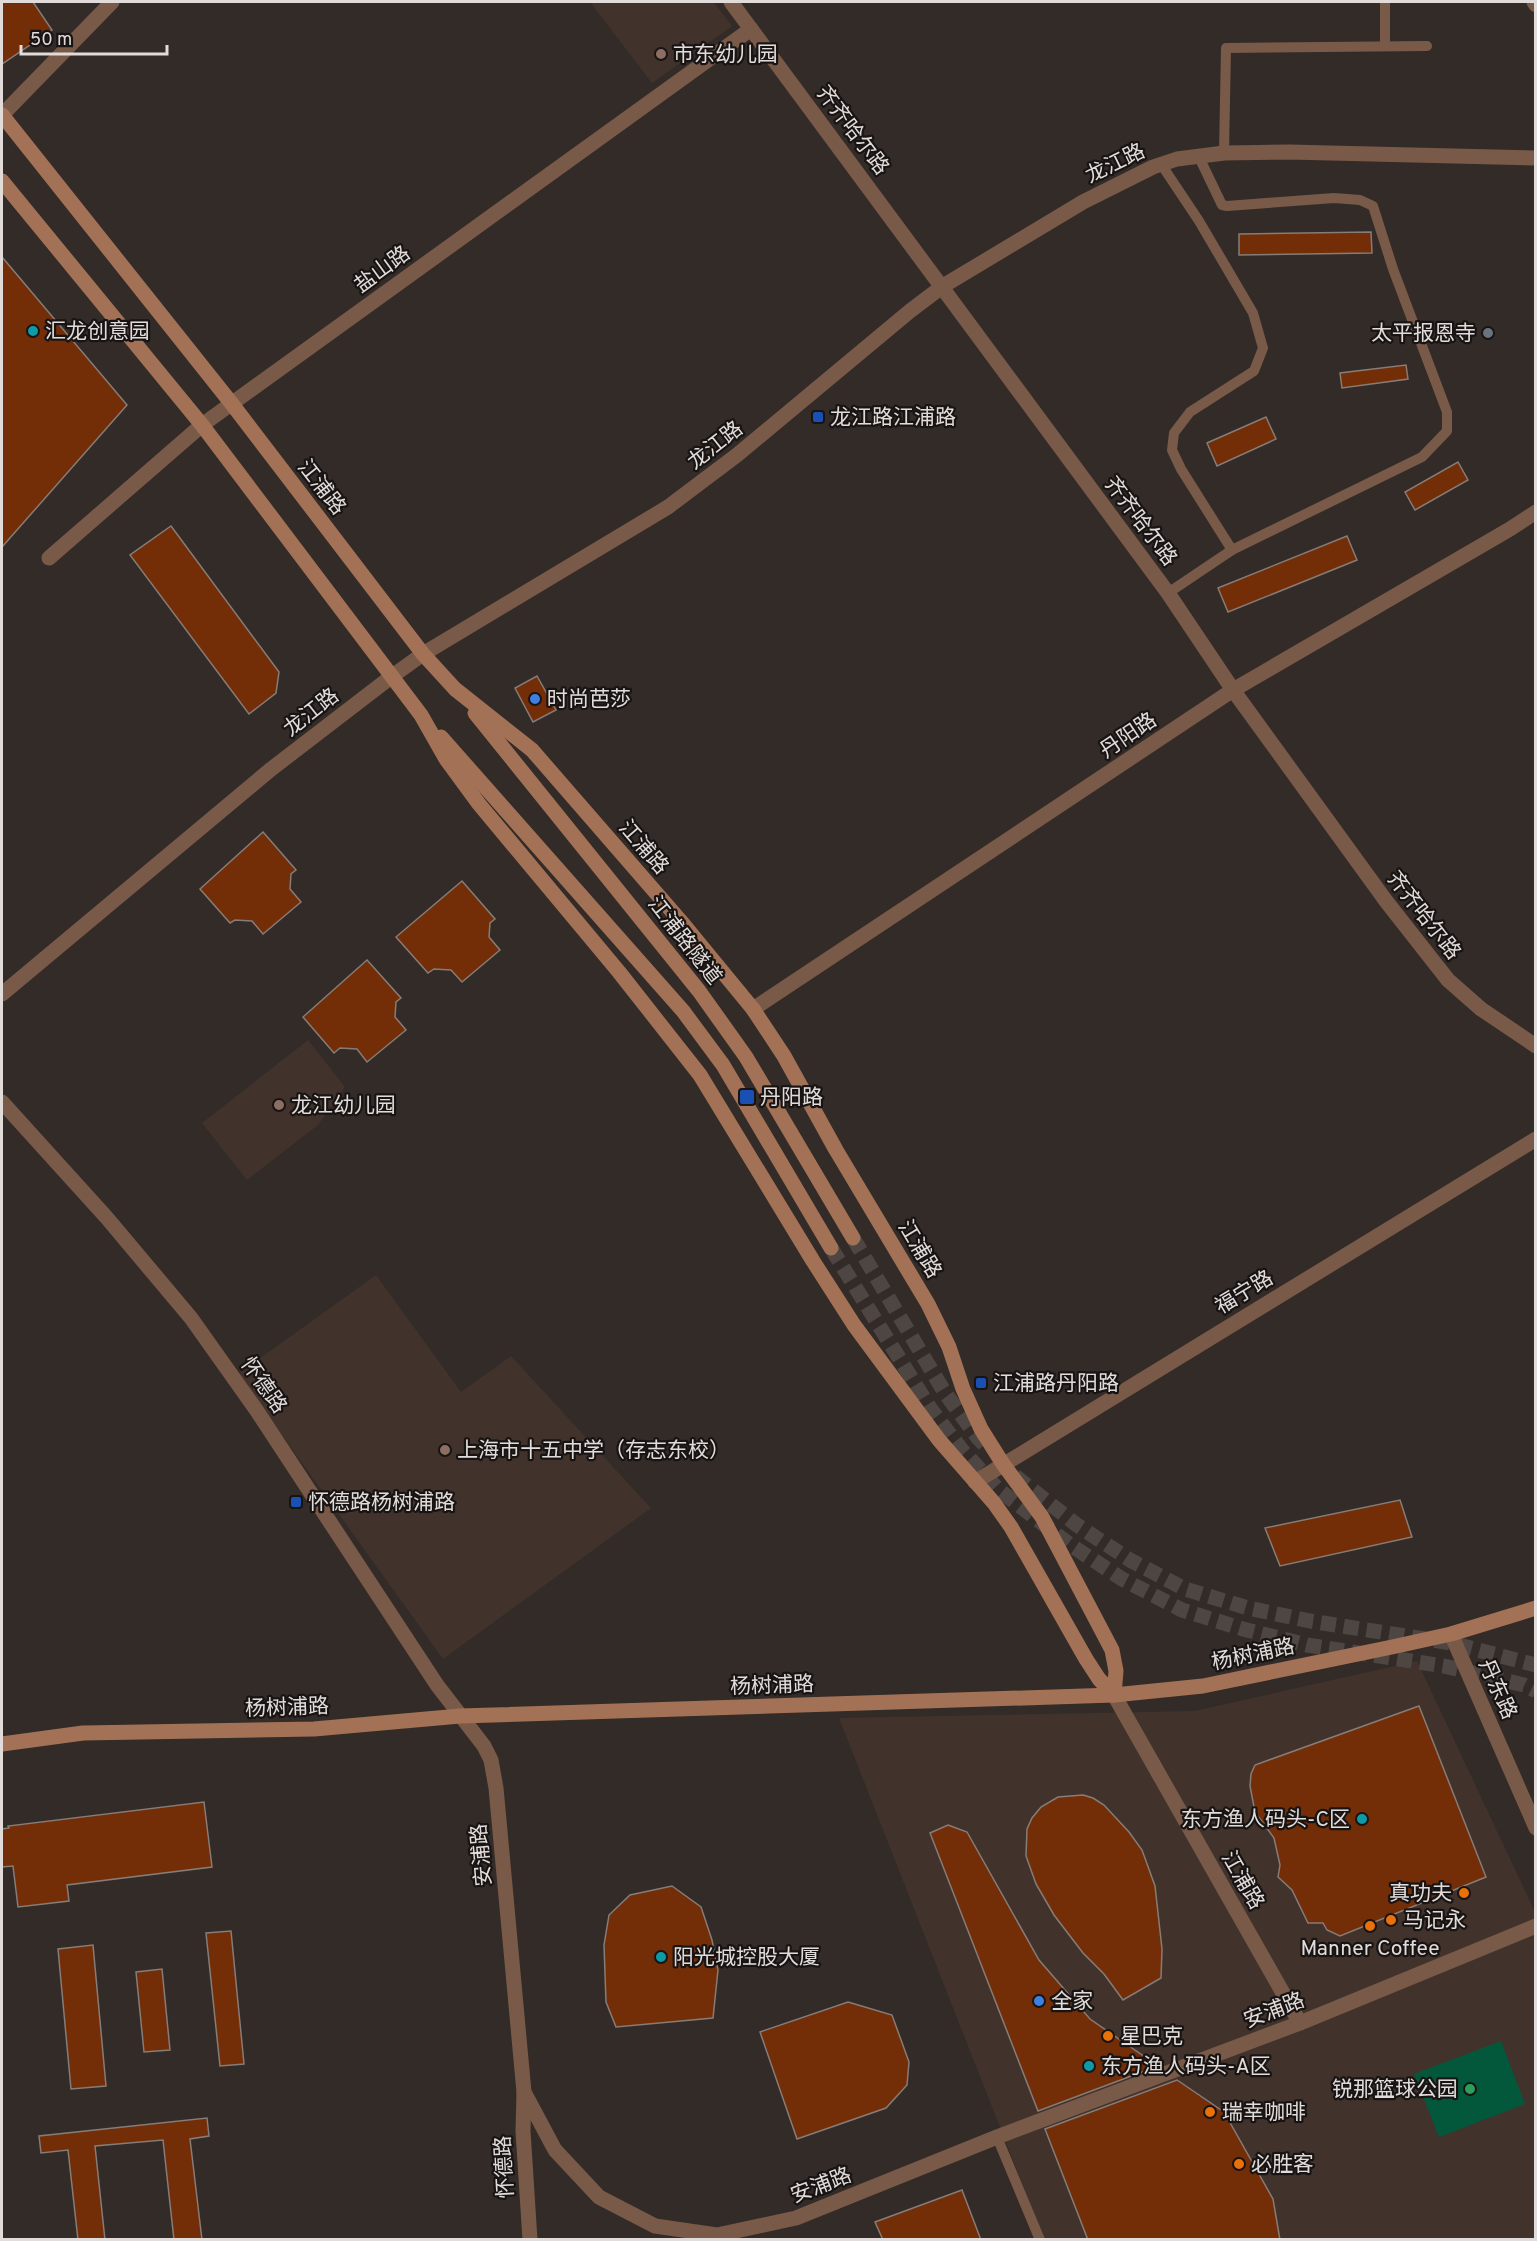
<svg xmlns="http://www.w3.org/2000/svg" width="1537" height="2241" font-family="Overpass,'Noto Sans SC',sans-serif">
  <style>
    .built { fill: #41332c }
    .green { fill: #03583c }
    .building { fill: #732d07; stroke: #867c78; stroke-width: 1.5 }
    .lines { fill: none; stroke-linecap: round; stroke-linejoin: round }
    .secondary-tunnel { stroke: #4d4642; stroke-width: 15; stroke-dasharray: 15 8; stroke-linecap: butt }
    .lane { stroke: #795a48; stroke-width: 10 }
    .street { stroke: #795a48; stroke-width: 15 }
    .secondary { stroke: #a37256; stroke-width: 15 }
    .education-dot { fill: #8d6e63; stroke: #181413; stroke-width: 2 }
    .culture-dot { fill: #0f9aa8; stroke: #181413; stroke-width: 2 }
    .worship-dot { fill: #6b7280; stroke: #181413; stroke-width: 2 }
    .transit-dot { fill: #1a4fb4; stroke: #181413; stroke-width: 2 }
    .shop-dot { fill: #3f7fe0; stroke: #181413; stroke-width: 2 }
    .food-dot { fill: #e8710a; stroke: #181413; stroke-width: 2 }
    .leisure-dot { fill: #2e9e5b; stroke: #181413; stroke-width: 2 }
    .labels { text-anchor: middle; stroke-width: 4.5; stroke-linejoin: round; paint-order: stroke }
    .poi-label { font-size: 21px; fill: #e1dcd9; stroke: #181413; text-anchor: start }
    .street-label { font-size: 21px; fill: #e1dcd9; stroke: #181413 }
  </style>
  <rect width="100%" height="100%" fill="#332b27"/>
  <!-- built -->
  <g class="built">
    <path d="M590 2H713L732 26 652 83Z"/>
    <path d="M308 1040 345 1087 318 1125 247 1180 202 1123Z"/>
    <path d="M376 1275 461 1392 511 1356 651 1508 443 1659 238 1374Z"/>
    <path d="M1417 1661 1535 1912V2239H1044L839 1718 1195 1711Z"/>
  </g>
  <!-- green -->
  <path class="green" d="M1501 2041 1525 2104 1439 2137 1414 2074Z"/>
  <!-- building -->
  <g class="building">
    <path d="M2 2H33L52 30 2 64Z"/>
    <path d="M1371 232 1372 253 1239 255V234Z"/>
    <path d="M2 257 127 405 2 547Z"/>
    <path d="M1406 365 1408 379 1342 388 1340 373Z"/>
    <path d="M1266 417 1276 439 1217 466 1207 443Z"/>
    <path d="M1458 462 1468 480 1415 510 1405 492Z"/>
    <path d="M171 526 279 672 276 693 249 714 130 555Z"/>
    <path d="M1347 536 1357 560 1228 612 1218 588Z"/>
    <path d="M537 676 556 710 533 722 515 688Z"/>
    <path d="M263 832 296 870 291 874 290 889 301 902 263 934 252 921 235 920 230 923 200 889Z"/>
    <path d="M462 881 495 919 490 923 489 937 500 950 462 982 451 970 434 969 428 973 396 937Z"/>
    <path d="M367 960 401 998 396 1002 395 1017 406 1030 367 1062 357 1049 340 1048 334 1053 303 1017Z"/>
    <path d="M1400 1500 1412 1537 1280 1566 1265 1528Z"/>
    <path d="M1419 1706 1486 1877 1340 1936 1327 1930 1323 1923H1308L1292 1890 1278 1877 1280 1865 1274 1838 1255 1812 1250 1786 1251 1774 1255 1765Z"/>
    <path d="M1083 1795 1093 1798 1104 1805 1129 1832 1142 1850 1155 1886 1162 1949 1161 1978 1123 2000 1104 1974 1083 1953 1054 1915 1036 1884 1026 1856 1027 1829 1032 1818 1041 1807 1058 1797Z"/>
    <path d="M204 1802 212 1867 67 1885 69 1901 18 1907 13 1866 2 1867V1829L9 1828 8 1826Z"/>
    <path d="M948 1825 967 1832 1039 1960 1090 2019 1158 2066 1038 2111 930 1833Z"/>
    <path d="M672 1886 701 1907 712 1940 718 1970 713 2018 616 2027 606 2002 604 1945 609 1915 630 1895Z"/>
    <path d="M231 1931 244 2064 220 2066 206 1933Z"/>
    <path d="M93 1945 106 2086 71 2089 58 1949Z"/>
    <path d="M162 1969 170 2050 144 2052 136 1972Z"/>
    <path d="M848 2002 892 2015 909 2062 907 2085 886 2108 797 2139 760 2032Z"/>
    <path d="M1177 2080 1224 2112 1273 2199 1280 2240H1088L1045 2129Z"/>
    <path d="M207 2118 209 2136 190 2139 202 2240H174L163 2140 95 2146 105 2240H78L68 2150 41 2153 39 2136Z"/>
    <path d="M962 2190 981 2240H883L875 2222Z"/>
  </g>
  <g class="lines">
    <!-- secondary-tunnel -->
    <g class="secondary-tunnel">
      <path d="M853 1238 945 1393 978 1438 990 1450"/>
      <path d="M831 1248 930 1408 962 1450 999 1490 1069 1544 1122 1579 1182 1610 1243 1629 1307 1645 1444 1666 1524 1685 1536 1691"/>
      <path d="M1015 1476 1077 1525 1130 1560 1185 1589 1248 1608 1310 1621 1451 1643 1536 1665"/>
    </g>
    <!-- lane -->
    <g class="lane">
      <path d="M1385 46V2"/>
      <path d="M1224 153 1226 48 1427 46"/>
      <path d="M1161 164 1199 221 1253 313 1263 348 1254 371 1190 412 1174 433 1172 450 1181 469 1232 550 1422 457 1447 431V412L1393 269 1373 206 1360 200 1334 198 1227 206 1222 205 1198 155"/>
      <path d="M1168 593 1232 550"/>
      <path d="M997 2137 1040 2240"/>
    </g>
    <!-- street -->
    <g class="street">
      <path d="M731 2 1168 593 1233 690 1386 901 1448 980 1481 1009 1536 1046"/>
      <path d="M1534 2 1536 5"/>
      <path d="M2 115 112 2"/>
      <path d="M49 558 202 425 751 29"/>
      <path d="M2 994 270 770 391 677 423 654 668 507 737 455 910 311 943 286 1083 202 1153 167 1177 159 1224 153 1289 152 1536 158"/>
      <path d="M753 1009 1233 690 1510 529 1536 512"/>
      <path d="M2 1102 107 1218 191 1318 257 1411 437 1685 484 1746 491 1760 496 1788 524 2092 555 2150 599 2197 655 2226 717 2235 796 2218 997 2137 1300 2023 1536 1926"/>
      <path d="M975 1482 1536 1139"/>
      <path d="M1451 1634 1536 1828"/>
      <path d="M1114 1695 1300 2023"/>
      <path d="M524 2092 523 2131 530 2240"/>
    </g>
    <!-- secondary -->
    <g class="secondary">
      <path d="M2 115 232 404 423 654 455 689 532 750 684 925 753 1009 784 1056 836 1150 928 1304 949 1347 963 1389 981 1429 1003 1464 1042 1517 1112 1650 1116 1671 1114 1695"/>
      <path d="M2 181 202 425 421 715 446 759 479 804 619 972 700 1075 813 1261 854 1325 939 1440 994 1503 1011 1527 1086 1659 1099 1679 1114 1695"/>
      <path d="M475 713 699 991 746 1057 853 1238"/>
      <path d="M441 737 683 1011 723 1065 831 1248"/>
      <path d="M2 1744 83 1733 314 1729 460 1716 1114 1695 1203 1686 1392 1647 1451 1634 1536 1608"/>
    </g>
  </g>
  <!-- markers -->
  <g class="education-dot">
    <circle cx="661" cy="54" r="6"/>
    <circle cx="279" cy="1105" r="6"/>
    <circle cx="445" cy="1450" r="6"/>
  </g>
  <g class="culture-dot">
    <circle cx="33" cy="331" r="6"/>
    <circle cx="1362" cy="1819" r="6"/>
    <circle cx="661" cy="1957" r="6"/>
    <circle cx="1089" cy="2066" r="6"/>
  </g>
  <circle class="worship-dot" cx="1488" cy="333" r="6"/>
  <g class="transit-dot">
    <rect x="812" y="411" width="12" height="12" rx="3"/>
    <rect x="739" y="1089" width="16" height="16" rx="3"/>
    <rect x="975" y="1377" width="12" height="12" rx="3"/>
    <rect x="290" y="1496" width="12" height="12" rx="3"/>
  </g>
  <g class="shop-dot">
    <circle cx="535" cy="699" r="6"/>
    <circle cx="1039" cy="2001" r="6"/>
  </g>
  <g class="food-dot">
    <circle cx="1464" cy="1893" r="6"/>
    <circle cx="1391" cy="1920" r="6"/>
    <circle cx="1370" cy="1926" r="6"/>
    <circle cx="1108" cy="2036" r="6"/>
    <circle cx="1210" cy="2112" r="6"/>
    <circle cx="1239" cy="2164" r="6"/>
  </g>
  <circle class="leisure-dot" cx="1470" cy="2089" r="6"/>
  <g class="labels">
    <!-- poi labels -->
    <g class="poi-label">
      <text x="673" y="61">市东幼儿园</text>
      <text x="45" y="338">汇龙创意园</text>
      <text x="1476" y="340" text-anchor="end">太平报恩寺</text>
      <text x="830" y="424">龙江路江浦路</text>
      <text x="547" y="706">时尚芭莎</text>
      <text x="760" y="1104">丹阳路</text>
      <text x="291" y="1112">龙江幼儿园</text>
      <text x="993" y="1390">江浦路丹阳路</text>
      <text x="457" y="1457">上海市十五中学（存志东校）</text>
      <text x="308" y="1509">怀德路杨树浦路</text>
      <text x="1350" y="1826" text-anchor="end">东方渔人码头-C区</text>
      <text x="1452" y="1900" text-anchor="end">真功夫</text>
      <text x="1403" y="1927">马记永</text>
      <text x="1370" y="1955" text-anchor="middle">Manner Coffee</text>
      <text x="673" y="1964">阳光城控股大厦</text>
      <text x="1051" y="2008">全家</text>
      <text x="1120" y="2043">星巴克</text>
      <text x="1101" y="2073">东方渔人码头-A区</text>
      <text x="1458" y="2096" text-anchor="end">锐那篮球公园</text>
      <text x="1222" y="2119">瑞幸咖啡</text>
      <text x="1251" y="2171">必胜客</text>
    </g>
    <!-- street labels -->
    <g class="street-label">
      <text transform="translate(853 130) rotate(53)" y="7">齐齐哈尔路</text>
      <text transform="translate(1115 163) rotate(-26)" y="7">龙江路</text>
      <text transform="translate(382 269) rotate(-36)" y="7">盐山路</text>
      <text transform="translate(715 445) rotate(-38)" y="7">龙江路</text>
      <text transform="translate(322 487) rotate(52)" y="7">江浦路</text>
      <text transform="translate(1141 521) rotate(53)" y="7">齐齐哈尔路</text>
      <text transform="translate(311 712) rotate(-38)" y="7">龙江路</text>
      <text transform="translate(1128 735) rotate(-34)" y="7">丹阳路</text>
      <text transform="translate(644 847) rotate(49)" y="7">江浦路</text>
      <text transform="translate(1424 915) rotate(52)" y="7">齐齐哈尔路</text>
      <text transform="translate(685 940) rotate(52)" y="7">江浦路隧道</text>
      <text transform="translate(920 1249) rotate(59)" y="7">江浦路</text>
      <text transform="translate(1244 1292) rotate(-31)" y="7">福宁路</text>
      <text transform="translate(264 1385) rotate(55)" y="7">怀德路</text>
      <text transform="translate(1253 1654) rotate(-12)" y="7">杨树浦路</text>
      <text transform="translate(772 1685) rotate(-2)" y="7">杨树浦路</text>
      <text transform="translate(1498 1689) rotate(66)" y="7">丹东路</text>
      <text transform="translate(287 1707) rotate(-2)" y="7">杨树浦路</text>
      <text transform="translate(481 1855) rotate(-95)" y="7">安浦路</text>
      <text transform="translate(1243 1880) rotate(60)" y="7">江浦路</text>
      <text transform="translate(1274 2010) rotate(-21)" y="7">安浦路</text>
      <text transform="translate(504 2167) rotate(-93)" y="7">怀德路</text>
      <text transform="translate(821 2185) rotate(-21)" y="7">安浦路</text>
    </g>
  </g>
  <!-- border -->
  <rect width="1537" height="2241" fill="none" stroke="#e1dcd9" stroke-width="6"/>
  <!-- scale -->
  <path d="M21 45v9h146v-9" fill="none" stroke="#e1dcd9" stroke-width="3"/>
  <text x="30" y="45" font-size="18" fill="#e1dcd9" stroke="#181413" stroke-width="4.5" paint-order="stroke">50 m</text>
</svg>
